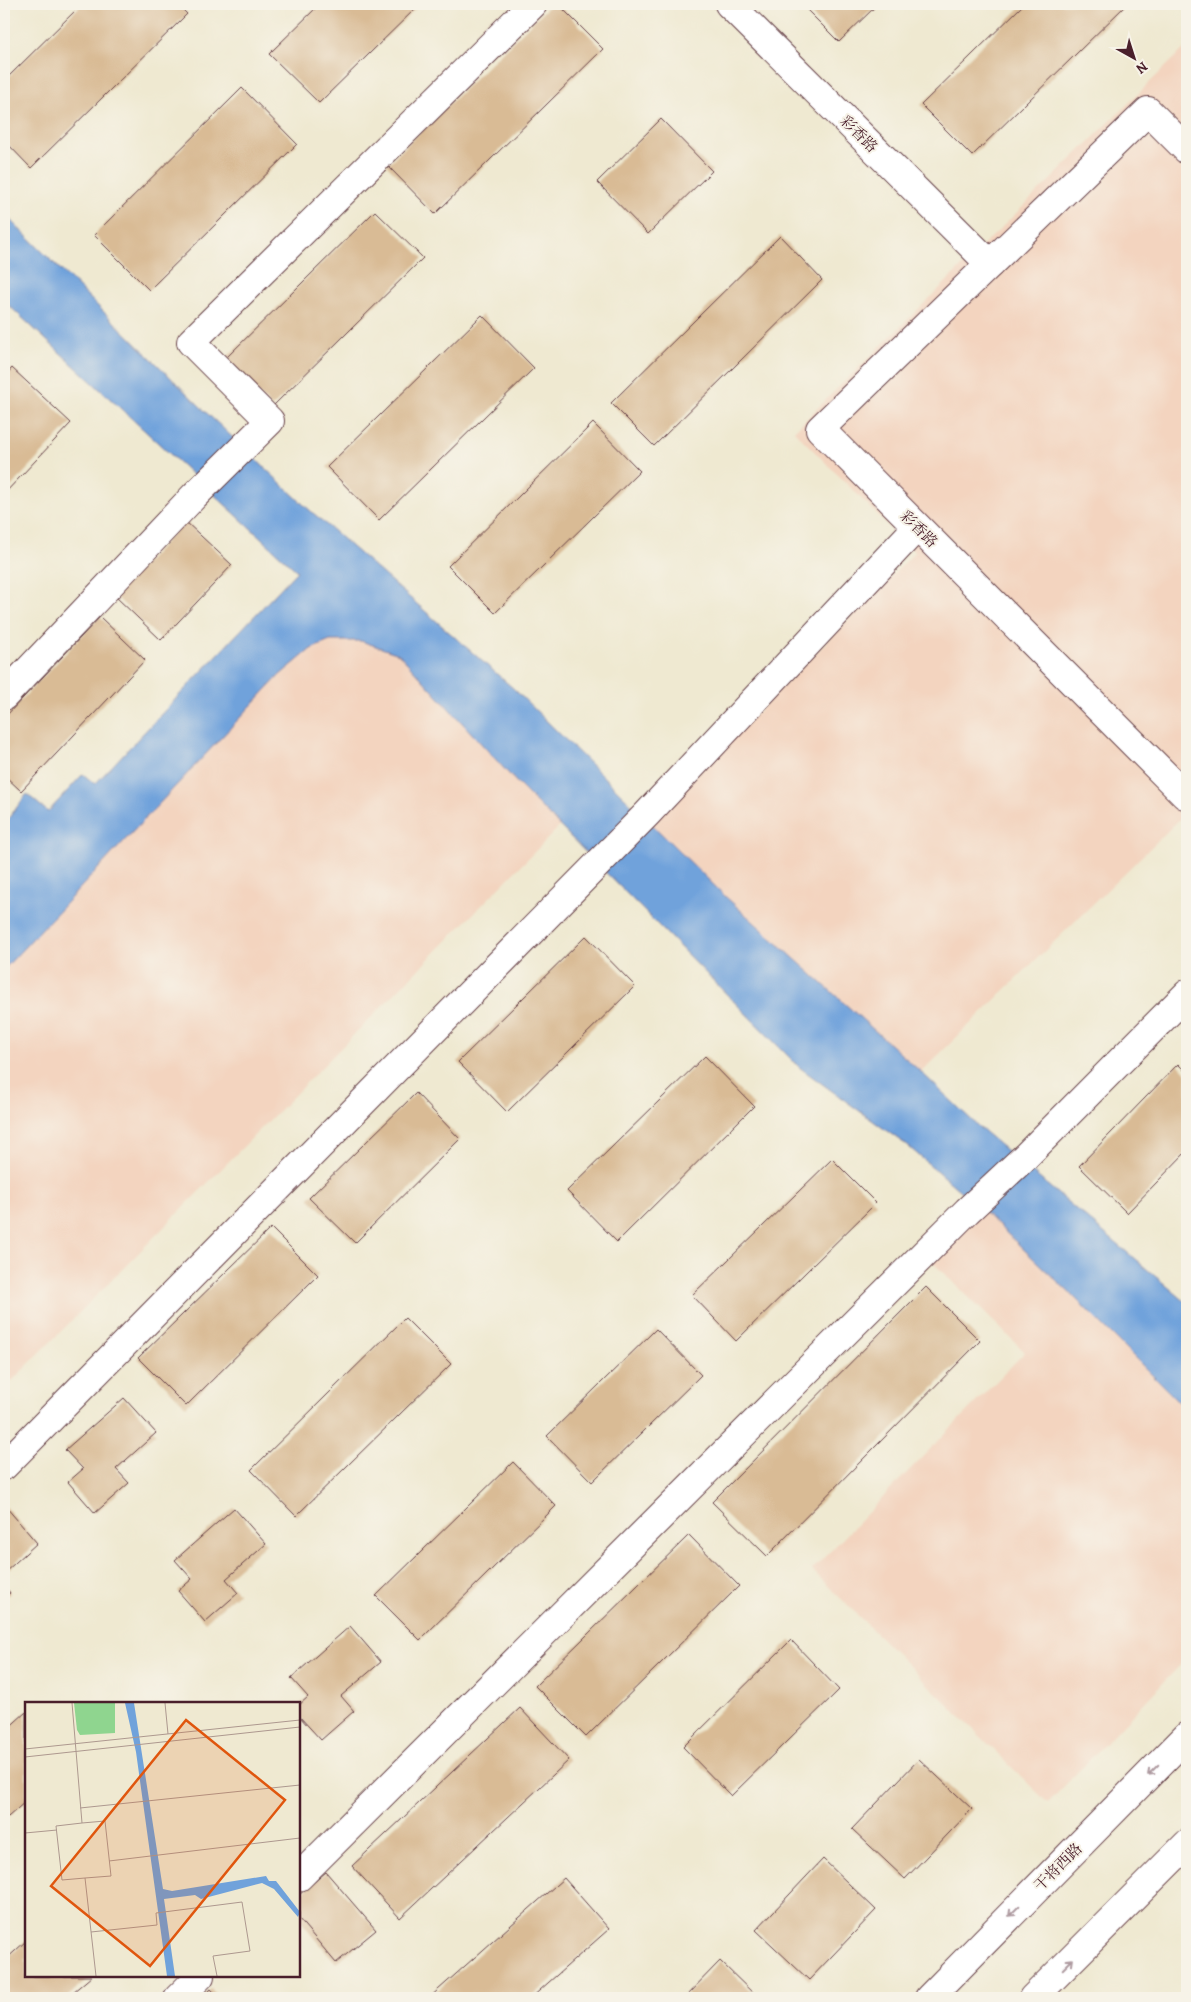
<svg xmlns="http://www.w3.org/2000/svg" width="1191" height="2002" font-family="Alegreya,'Noto Serif SC',serif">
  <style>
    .built { fill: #f3d4bf }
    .water { fill: #70a2db; stroke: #5d6083 }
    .building { fill: #d9bb95 }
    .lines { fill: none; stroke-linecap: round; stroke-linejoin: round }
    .minor-casing { stroke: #633d44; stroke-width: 30 }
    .tertiary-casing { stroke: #633d44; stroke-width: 30 }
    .primary-casing { stroke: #633d44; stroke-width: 30 }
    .minor { stroke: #fff; stroke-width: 28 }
    .tertiary { stroke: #fff; stroke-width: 28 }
    .primary { stroke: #fff; stroke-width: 28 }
    .oneway { stroke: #ae9aa0 }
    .labels { text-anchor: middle; stroke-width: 4; stroke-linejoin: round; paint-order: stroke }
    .street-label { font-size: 15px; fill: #4a1f2b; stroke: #f7f3e8 }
    .inset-road { fill: none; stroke: #ad988f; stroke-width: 1 }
    .view { fill: #e0560e; fill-opacity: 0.15; stroke: #e0560e; stroke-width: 2.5 }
    .inset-edge { fill: none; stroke: #4a1f2b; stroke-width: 2.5 }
  </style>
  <rect width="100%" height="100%" fill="#f7f3e8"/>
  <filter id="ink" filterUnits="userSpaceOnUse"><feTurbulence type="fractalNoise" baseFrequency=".02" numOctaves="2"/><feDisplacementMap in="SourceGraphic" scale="10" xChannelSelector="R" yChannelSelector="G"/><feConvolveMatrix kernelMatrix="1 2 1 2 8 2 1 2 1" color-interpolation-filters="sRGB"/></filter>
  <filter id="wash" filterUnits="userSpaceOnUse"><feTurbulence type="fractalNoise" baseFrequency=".0096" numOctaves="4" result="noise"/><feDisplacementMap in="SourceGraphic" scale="20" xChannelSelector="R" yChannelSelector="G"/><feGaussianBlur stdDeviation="1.12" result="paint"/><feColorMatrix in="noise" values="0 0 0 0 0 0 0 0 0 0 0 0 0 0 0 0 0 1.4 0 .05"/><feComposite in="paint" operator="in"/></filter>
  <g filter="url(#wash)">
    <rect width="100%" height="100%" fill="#efe9d1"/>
    <!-- built -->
    <g class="built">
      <path d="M1187 46V812L921 1072 727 898 650 823 915 552 794 431Z"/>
      <path d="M340 611 399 654 520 786 560 826 11 1382 4 1375V969Z"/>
      <path d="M980 1208 1074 1297 1187 1410V1658L1048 1803 812 1570 1025 1352 928 1258Z"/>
    </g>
    <!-- water -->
    <path class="water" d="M4 214 210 416 304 505 514 689 727 898 921 1072 980 1128 1187 1303V1410L1074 1297 980 1208 909 1147 799 1067 520 786 399 654 361 641H330L311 649 280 675 4 969V824L27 794 48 812 83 774 95 784 297 571 4 301Z"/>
    <g id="blocks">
      <!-- building -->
      <g class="building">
        <path d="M82 4H177L187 14 31 168 4 140V81Z"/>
        <path d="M320 4H420L319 103 269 54Z"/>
        <path d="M551 4H558L603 49 435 214 387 165Z"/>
        <path d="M801 4H878L839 42Z"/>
        <path d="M1024 4H1127L972 156 921 105Z"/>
        <path d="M242 88 297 144 149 290 94 235Z"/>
        <path d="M661 119 712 171 648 234 597 182Z"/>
        <path d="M375 211 423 258 272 407 225 359Z"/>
        <path d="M780 236 822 280 654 446 611 403Z"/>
        <path d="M482 315 534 368 379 520 327 467Z"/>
        <path d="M12 368 71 423 4 494V377Z"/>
        <path d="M593 423 640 471 495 613 448 566Z"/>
        <path d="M185 521 232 565 161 640 115 596Z"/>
        <path d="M100 617 145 660 21 791 4 775V718Z"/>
        <path d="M586 936 635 986 507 1112 458 1062Z"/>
        <path d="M705 1056 754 1106 617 1242 567 1191Z"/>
        <path d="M1178 1064 1187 1073V1151L1127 1213 1079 1166Z"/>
        <path d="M416 1093 460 1139 355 1243 309 1198Z"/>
        <path d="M832 1159 876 1203 736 1341 692 1295Z"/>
        <path d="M271 1228 318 1275 186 1406 138 1358Z"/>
        <path d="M1187 1263V1275L1182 1269Z"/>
        <path d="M926 1287 980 1341 767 1556 712 1502Z"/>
        <path d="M405 1318 451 1364 296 1516 251 1470Z"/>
        <path d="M656 1329 701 1375 592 1482 547 1436Z"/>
        <path d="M124 1398 156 1433 116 1469 129 1483 95 1513 68 1482 83 1469 65 1450Z"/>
        <path d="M513 1462 556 1506 420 1640 376 1596Z"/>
        <path d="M6 1507 37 1543 4 1573V1509Z"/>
        <path d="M234 1508 266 1544 226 1579 238 1593 205 1622 178 1591 192 1579 175 1560Z"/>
        <path d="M689 1535 739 1586 586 1737 535 1686Z"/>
        <path d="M4 1585 10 1593 4 1598Z"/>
        <path d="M350 1626 381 1662 341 1696 354 1711 321 1740 299 1716V1705L308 1697 291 1678Z"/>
        <path d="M791 1640 839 1690 731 1796 683 1747Z"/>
        <path d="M520 1708 569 1760 400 1918 352 1866Z"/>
        <path d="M26 1712V1801L8 1817 4 1813V1732Z"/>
        <path d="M919 1759 972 1809 905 1879 852 1829Z"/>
        <path d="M823 1859 876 1910 809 1980 756 1930Z"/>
        <path d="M326 1872 376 1930 336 1963 299 1919V1895Z"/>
        <path d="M564 1878 609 1929 531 1998H429Z"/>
        <path d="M26 1941V1976H92L66 1998H4V1961Z"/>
        <path d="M720 1961 758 1998H684Z"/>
        <path d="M211 1989 220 1998H201Z"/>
      </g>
    </g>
  </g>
  <g filter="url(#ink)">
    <use href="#blocks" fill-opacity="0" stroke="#633d44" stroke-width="1"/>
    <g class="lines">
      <defs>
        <g id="minor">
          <path d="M4 696 194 496 270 421 191 342 533 4"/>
          <path d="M4 1466 647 814 917 527"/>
          <path d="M299 1877 967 1211 1026 1156 1187 994"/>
          <path d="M178 1998 200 1976"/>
        </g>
        <g id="tertiary">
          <path d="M729 4 990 264 820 429 1185 795 1187 792"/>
          <path d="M990 264 1148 111 1187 150"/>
        </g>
        <g id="primary">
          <path d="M929 1998 1187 1736"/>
          <path d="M1033 1998 1187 1844"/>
        </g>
      </defs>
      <!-- minor casing -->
      <use href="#minor" class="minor-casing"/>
      <!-- tertiary casing -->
      <use href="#tertiary" class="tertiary-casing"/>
      <!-- primary casing -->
      <use href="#primary" class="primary-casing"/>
      <!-- minor -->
      <use href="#minor" class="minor"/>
      <!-- tertiary -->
      <use href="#tertiary" class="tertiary"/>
      <!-- primary -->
      <use href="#primary" class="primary"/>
    </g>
    <!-- one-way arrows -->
    <defs><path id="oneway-shaft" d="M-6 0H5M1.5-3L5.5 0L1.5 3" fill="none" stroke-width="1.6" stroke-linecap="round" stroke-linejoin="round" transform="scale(1.25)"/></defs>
    <g class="oneway">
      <use href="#oneway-shaft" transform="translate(1153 1770) rotate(135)"/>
      <use href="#oneway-shaft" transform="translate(1014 1911) rotate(135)"/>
      <use href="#oneway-shaft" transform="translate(1068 1964) rotate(-45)"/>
    </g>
  </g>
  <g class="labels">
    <!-- street labels -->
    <g class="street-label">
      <text transform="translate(859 134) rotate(45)" y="5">彩香路</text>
      <text transform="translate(919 529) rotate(45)" y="5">彩香路</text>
      <text transform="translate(1058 1867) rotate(-45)" y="5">干将西路</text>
    </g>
  </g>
  <!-- overview -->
  <g transform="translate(25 1702)">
    <rect width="275" height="275" fill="#efe9d1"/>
    <path d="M49 1H90V31L55 33 52 28Z" fill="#8fd58f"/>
    <path d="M100 1H109L138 187 147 189 241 174 244 179H251L275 210 273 215 249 187 237 181 176 197 170 193 139 197 150 274H142L111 50Z" fill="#70a2db"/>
    <path class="inset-road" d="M47 1 57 121 80 119 86 174 60 176 71 274M140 1 143 32M0 47 275 18M0 55 275 25M55 106 275 83M57 121 31 124 37 178 60 176M0 131 32 128M84 159 275 136M66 230 132 223 131 211 217 200 225 249 188 254 192 274"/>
    <path class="view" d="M161 18 260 98 125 264 26 184Z"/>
    <rect width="275" height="275" class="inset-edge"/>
  </g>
  <!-- margin -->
  <rect width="1191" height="2002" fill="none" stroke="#f7f3e8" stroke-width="20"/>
  <!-- north arrow -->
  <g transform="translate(1134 58) rotate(141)" stroke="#f7f3e8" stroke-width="4" paint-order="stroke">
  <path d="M0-4L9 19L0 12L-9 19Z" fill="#4a1f2b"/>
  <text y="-8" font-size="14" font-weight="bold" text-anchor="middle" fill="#4a1f2b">N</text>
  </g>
</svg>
